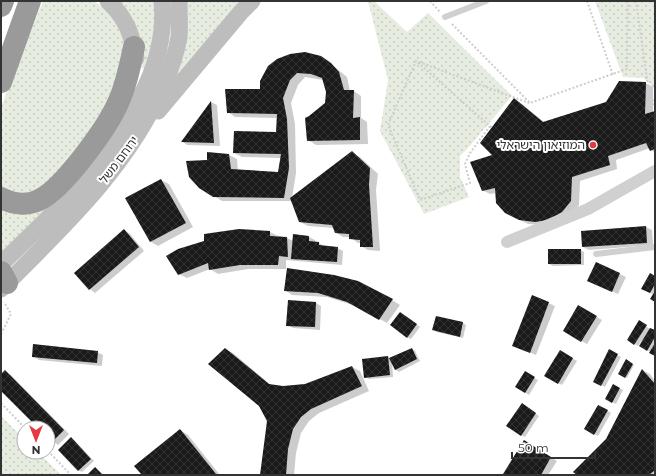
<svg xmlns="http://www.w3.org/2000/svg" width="656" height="476" font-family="Montserrat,'Noto Sans Hebrew',sans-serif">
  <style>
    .grass { fill: url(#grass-dots) }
    .shadow { fill: #0003 }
    .building { fill: url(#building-cross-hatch) }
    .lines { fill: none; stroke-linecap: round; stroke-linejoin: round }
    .path { stroke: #cdcdcd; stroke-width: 2; stroke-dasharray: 2 2; stroke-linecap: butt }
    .lane { stroke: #d0d0d0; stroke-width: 6 }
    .street { stroke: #d0d0d0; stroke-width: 12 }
    .secondary { stroke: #bdbdbd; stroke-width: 17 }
    .highway { stroke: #9a9a9a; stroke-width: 22 }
    .poi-dot { fill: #e63946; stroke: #fff; stroke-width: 1.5 }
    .labels { text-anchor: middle; stroke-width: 4; stroke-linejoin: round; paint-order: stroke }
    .poi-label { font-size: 12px; fill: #333; stroke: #fff; text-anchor: end }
    .street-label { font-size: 12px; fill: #333; stroke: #fff }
  </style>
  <defs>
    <pattern id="grass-dots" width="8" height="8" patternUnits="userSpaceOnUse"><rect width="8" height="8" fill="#e6ecdf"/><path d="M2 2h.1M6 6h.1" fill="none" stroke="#c6cbc0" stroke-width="1.8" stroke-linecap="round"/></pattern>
    <pattern id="building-cross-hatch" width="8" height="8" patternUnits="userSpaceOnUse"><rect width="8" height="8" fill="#1a1a1a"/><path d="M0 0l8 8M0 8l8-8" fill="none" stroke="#333"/></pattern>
  </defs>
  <rect width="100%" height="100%" fill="#fff"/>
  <!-- grass -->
  <g class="grass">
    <path d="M43 1H94L107 10 117 21 126 43 117 90 71 161 28 197 1 188V107Z"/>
    <path d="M114 1H154L155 21 149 69 141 68 140 48Z"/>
    <path d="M185 1H245L170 93Z"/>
    <path d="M368 1H374L407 32 428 13 512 96 469 147 460 156V177L469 197 424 214 380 131 388 80Z"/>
    <path d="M595 1H655V89L644 78 623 77Z"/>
    <path d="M68 191 1 254V206Z"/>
    <path d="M1 416 24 439V452H38L61 475H1Z"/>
  </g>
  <!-- shadow -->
  <g class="shadow">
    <path d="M329 62 347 77 350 91H354L361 96V118L367 122 368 144 316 145 308 140 326 103 327 92 323 80 305 77 298 85 291 103 295 124 296 173 292 198 352 153 360 157 378 174 376 190 380 251 368 250 361 246V243H358L350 237H343L335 232 334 228 308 226 300 222 292 201H222L199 187 208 161 229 155 237 159 238 171 279 173 281 158 242 157 234 153 277 133 278 118 235 117 228 112 261 90V81Z"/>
    <path d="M645 83 653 87V113L655 112V153L650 148 616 160 617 169 580 181 579 205 570 216 543 225 528 224 514 217 496 193 490 194 482 190 494 156 515 100 522 104 544 122 606 103Z"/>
    <path d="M211 102 217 105 220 146 187 145 182 141Z"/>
    <path d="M161 180 169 184 193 227 158 246 151 242 126 199Z"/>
    <path d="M646 227 652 230 653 245 589 250 583 247Z"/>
    <path d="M124 230 130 234 144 251 95 293 90 289Z"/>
    <path d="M239 230 270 232 278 236 287 238 293 241 294 235 309 237 315 240V243H319L324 246 337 248 343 251 342 265 286 260V269H248L218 274 210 269 187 278 179 274Z"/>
    <path d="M580 250 584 252V265L553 266 549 264Z"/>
    <path d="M596 263 626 277 618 294 594 283Z"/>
    <path d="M288 269 392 300 400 305 387 323 356 306 327 297 292 295 285 290Z"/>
    <path d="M655 278V301L654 295 642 288Z"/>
    <path d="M533 296 555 306 536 355 514 346Z"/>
    <path d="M316 303 321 306 320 330 293 328 287 325Z"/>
    <path d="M579 307 602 320 587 344 564 331Z"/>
    <path d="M404 315 420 327 411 339 407 337Z"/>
    <path d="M639 322 655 332V355L641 346 643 341 642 340 638 346 628 340Z"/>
    <path d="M463 323 466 325 463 338 437 332 434 330Z"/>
    <path d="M225 349 233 353 272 386 283 387 305 385 352 367 360 371 369 391 319 413 309 421 301 433 296 453 294 475H261L268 421Z"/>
    <path d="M412 349 415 351 420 361 399 372 396 370 392 362 393 377 369 379 365 377 388 357 391 359Z"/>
    <path d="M560 351 577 361 562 385 546 376Z"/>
    <path d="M609 351 621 357 605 387 594 381Z"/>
    <path d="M97 352 103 355 102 366 39 360 33 356Z"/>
    <path d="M626 361 634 365 627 378 619 373Z"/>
    <path d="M642 370 650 374 655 381V475H578L606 440Z"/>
    <path d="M5 372 11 375 69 434 58 445 48 437V428H39L1 390V376Z"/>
    <path d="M525 373 538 380 529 395 516 387Z"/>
    <path d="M613 385 623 390 616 404 606 399Z"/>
    <path d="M522 404 539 416 525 437 521 435Z"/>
    <path d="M599 406 611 413 598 436 586 429Z"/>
    <path d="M180 430 188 435 220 475H143Z"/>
    <path d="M71 439 75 441 94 461 82 472 78 470Z"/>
    <path d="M524 441 557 461 548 475H506Z"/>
  </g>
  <!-- building -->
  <g class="building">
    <path d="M305 52 321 56 331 63 339 72 344 90H354L353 118 360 117V140L307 141 305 118 309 116 325 103 326 92 322 78 311 74 297 73 290 80 283 98 287 119 289 168 284 198 213 197 199 188 189 177 186 161 207 160V152L229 154 231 169 278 172 281 154 233 153 234 131 276 132 277 114 227 113 225 89H260V81L268 66 277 59 290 54Z"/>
    <path d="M619 81 646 82 645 114 655 111V149L650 151 646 143 608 156 610 165 572 177 571 201 562 212 548 220 535 222 519 220 505 213 496 203 495 188 482 191 470 162 492 155 480 143 514 98 543 122 606 102Z"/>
    <path d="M211 101 214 143 181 142Z"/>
    <path d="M352 151 370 168 369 185 373 247H360V240L349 239V234L335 233 332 225 299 222 290 198Z"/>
    <path d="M161 179 186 223 150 242 125 198Z"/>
    <path d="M646 226 647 243 582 247 581 231Z"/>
    <path d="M124 229 139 247 89 290 74 273Z"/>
    <path d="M239 229 270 231V236L287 237 288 257 279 256 278 265H240L209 270 208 263 178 275 166 256 178 249 204 241V234Z"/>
    <path d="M293 234 309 236V241L319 242V245L338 247 337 262 291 259Z"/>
    <rect x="548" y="249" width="33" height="15"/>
    <path d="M596 262 620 273 612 292 587 281Z"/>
    <path d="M287 268 334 275 358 281 393 299 379 320 347 302 318 293 284 291Z"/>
    <path d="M650 273 655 276V284L650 293 641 289Z"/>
    <path d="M655 291V302L650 299Z"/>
    <path d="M532 295 549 302 530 353 512 346Z"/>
    <path d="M288 300 316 302 315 327 286 326Z"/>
    <path d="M578 305 597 316 581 342 563 331Z"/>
    <path d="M400 312 417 324 407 338 390 325Z"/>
    <path d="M436 316 463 322 460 337 432 330Z"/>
    <path d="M639 320 647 325 634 345 627 340Z"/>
    <path d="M650 328 655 330V337L647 351 639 346Z"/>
    <path d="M655 343V356L649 353Z"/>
    <path d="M33 344 98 351 97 363 32 357Z"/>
    <path d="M225 348 269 384 283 386 305 384 352 366 362 386 311 409 301 417 293 429 288 449 286 475H260L267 421 259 406 208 364Z"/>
    <path d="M412 348 417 359 395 370 389 358Z"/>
    <path d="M609 349 618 354 601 386 593 382Z"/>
    <path d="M560 350 573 358 558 384 544 376Z"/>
    <path d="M388 356 390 375 364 378 362 359Z"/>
    <path d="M626 359 633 364 625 378 618 374Z"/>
    <path d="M642 369 655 384V470L649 475H577L573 472 606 439Z"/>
    <path d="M5 370 64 430 52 442 48 438V428H38L1 391V374Z"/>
    <path d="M525 371 535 377 525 393 515 387Z"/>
    <path d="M613 384 620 388 612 403 605 399Z"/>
    <path d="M522 403 536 413 521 436 506 426Z"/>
    <path d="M598 405 608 410 594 435 584 429Z"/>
    <path d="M180 429 216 474 214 475H142L134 466Z"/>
    <path d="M71 437 91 459 78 471 58 450Z"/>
    <path d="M524 440 551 457 541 475H504L503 474Z"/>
    <path d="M95 467 103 475H87Z"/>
  </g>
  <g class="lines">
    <!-- path -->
    <g class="path">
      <path d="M430 1 440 12"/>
      <path d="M587 1 613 75"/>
      <path d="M636 1 648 86 655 107"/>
      <path d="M653 1 655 4"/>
      <path d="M452 24 530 103 627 69 628 1"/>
      <path d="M419 62 529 103"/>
      <path d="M648 86H655"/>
      <path d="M490 126 470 153 465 164 470 183 420 200 388 125 416 61 490 126 493 128"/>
      <path d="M1 334 11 314 4 302"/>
      <path d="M1 403 25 428"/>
      <path d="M48 451 71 475"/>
    </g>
    <!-- lane -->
    <g class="lane">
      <path d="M445 17 486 1"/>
      <path d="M596 254 655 247"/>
    </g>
    <!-- street -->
    <path class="street" d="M507 242 588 209 655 171"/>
    <!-- secondary -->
    <g class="secondary">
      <path d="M108 1C126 18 132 34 136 58"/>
      <path d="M158 111 241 12 252 1"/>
      <path d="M1 264C25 241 49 218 72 194 83 183 92 170 101 158 135 113 168 60 162 1"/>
      <path d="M1 289C62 228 128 167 163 86 170 71 176 54 179 37 180 26 179 13 179 1"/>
    </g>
    <!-- highway -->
    <g class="highway">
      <path d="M1 6 3 1"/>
      <path d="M1 82 30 1"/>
      <path d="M1 198C13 204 27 206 39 200 63 189 107 128 118 103 126 86 130 66 134 47"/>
      <path d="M1 272 7 283"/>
    </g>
  </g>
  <!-- markers -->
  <circle class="poi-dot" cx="593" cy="145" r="4"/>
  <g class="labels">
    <!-- poi labels -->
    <g class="poi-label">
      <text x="585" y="149">המוזיאון הישראלי</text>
    </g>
    <!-- street labels -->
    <g class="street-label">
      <text transform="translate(119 160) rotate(-53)" y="4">ירוחם משל</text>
    </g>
  </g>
  <!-- border -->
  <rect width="656" height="476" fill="none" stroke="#333333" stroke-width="4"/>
  <!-- north arrow -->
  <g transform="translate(36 440) rotate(180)"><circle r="19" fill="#ffffff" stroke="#adadad"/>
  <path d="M0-3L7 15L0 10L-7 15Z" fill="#e63946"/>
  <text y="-6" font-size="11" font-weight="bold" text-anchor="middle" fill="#333333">N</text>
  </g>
  <!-- scale -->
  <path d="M512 452v6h83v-6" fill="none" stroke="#333333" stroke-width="2"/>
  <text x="518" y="452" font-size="12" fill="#333333" stroke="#ffffff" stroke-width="3" paint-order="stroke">50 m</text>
</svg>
